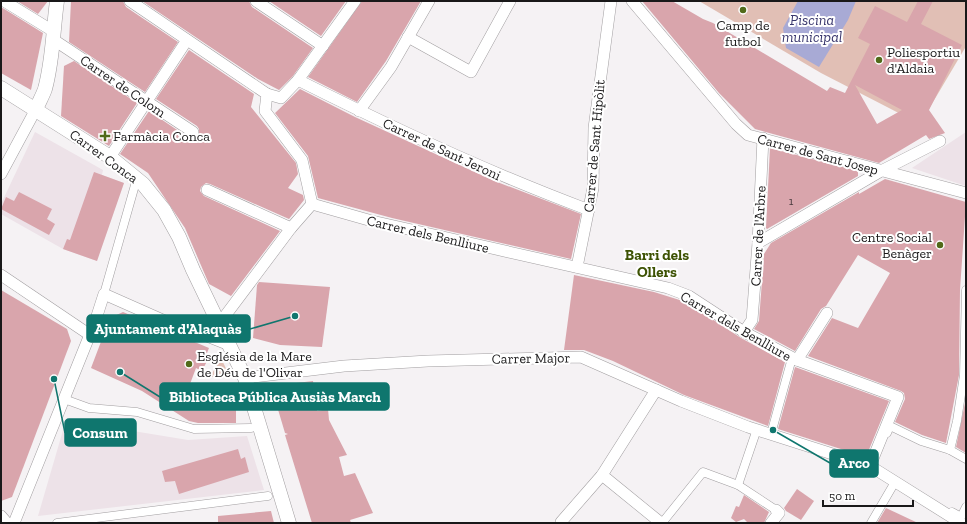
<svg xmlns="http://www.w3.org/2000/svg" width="967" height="524" font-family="'Zilla Slab',serif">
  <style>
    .built { fill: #ede2e8 }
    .green { fill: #e1bfb5 }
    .water { fill: #a8aad5 }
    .building { fill: #d9a5ac; fill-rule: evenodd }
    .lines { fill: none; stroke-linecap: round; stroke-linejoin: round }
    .pedestrian-casing { stroke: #a19ea0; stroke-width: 9 }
    .minor-casing { stroke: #a19ea0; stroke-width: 12 }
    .tertiary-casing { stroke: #a19ea0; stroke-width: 15 }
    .pedestrian { stroke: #fff; stroke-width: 8 }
    .minor { stroke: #fff; stroke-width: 11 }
    .tertiary { stroke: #fff; stroke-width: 14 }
    .poi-dot { fill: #516a1a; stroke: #fff; stroke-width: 1.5 }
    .labels { text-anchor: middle; stroke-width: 4; stroke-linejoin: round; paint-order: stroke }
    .number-label { font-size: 12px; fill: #493b3e }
    .poi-label { font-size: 14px; fill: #191819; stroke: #fff; text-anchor: start }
    .street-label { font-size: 14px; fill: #191819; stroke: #fff }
    .water-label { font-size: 15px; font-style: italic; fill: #39376d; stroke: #fff }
    .neighbourhood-label { font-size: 15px; font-weight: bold; fill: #3d5203; stroke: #fff }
    .leader { fill: none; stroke: #0f766e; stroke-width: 1.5 }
    .callout-dot { fill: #0f766e; stroke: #fff; stroke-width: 1.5 }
    .callout { fill: #0f766e; stroke: #0f766e; stroke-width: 1.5 }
    .callout-label { font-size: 15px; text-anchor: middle; font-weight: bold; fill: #fff }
  </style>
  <rect width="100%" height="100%" fill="#f5f2f4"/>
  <!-- built -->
  <g class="built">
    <path d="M35 132 103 170 102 175 124 183 97 261 63 249 1 214V204Z"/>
    <path d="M966 132V186L912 168Z"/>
    <path d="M66 420 188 440 247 436 264 490 38 516Z"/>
  </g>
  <!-- green -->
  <g class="green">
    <path d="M699 1H966L965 48 920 124 821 73Z"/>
    <path d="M221 358 230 377H210Z"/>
  </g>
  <!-- water -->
  <path class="water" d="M798 1H856L848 20 819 67 786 48 783 28Z"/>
  <!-- building -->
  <g class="building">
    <path d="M17 1H48L38 14Z"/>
    <path d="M71 1H123L126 7 178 42 145 92 69 42Z"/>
    <path d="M142 1H249L252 7 313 48 293 76 279 90 258 79Z"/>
    <path d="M269 1H346L321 36Z"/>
    <path d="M362 1H421L386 61 357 102 308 77Z"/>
    <path d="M642 1H672L703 19 713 23 827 91 830 87 845 93 870 44 858 38 875 6 907 22 918 1H933L921 24 962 45 929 110 945 133 929 139 926 135 879 163 755 129 719 93ZM855 85 902 110 877 124Z"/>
    <path d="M1 7 43 33 31 90 1 73Z"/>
    <path d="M189 50 254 94 251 107 296 163 298 174 288 188 303 195 304 200 289 219 210 184 206 183 201 187 200 191 204 196 280 231 231 296 209 284 185 228 148 173 120 154 149 111 189 138H196L199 136V129L197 126 156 99Z"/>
    <path d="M74 61 137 103 109 146 61 116 64 66Z"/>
    <path d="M300 89 355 117 492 180 581 214 571 259 392 218 318 198 308 156 275 113Z"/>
    <path d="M770 148 858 171V176L767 229 766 228Z"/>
    <path d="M94 172 124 183 97 261 63 249 67 239 70 240Z"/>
    <path d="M885 179 966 202 960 290 959 375 946 443 922 435 895 422 905 399 904 393 901 391 808 356 832 318 858 328 890 273 858 255 826 306 821 309 795 351 754 329 759 321 764 254 771 243 859 192V194Z"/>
    <path d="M19 192 52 209 47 219 55 224 49 235 1 209 6 197 14 201Z"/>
    <path d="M574 275 654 292 686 302 741 338 785 362 768 426 684 395 613 361 584 350H564Z"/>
    <path d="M259 282 330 287 322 347 280 345 253 338 257 285Z"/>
    <path d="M1 290 67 329 71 341 12 497 1 501Z"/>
    <path d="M123 312 209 348 205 358 208 359 202 371 196 368 187 392 236 391 239 405H236V423H198L189 421 142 391 91 368 110 318Z"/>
    <path d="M795 367 889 401 866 457 778 429Z"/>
    <path d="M313 381 317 411 328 409 329 420 347 455 339 457 344 476 355 473 373 513 350 520 351 523H312L285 435 288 434 285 433 271 386Z"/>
    <path d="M966 398V453L956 447Z"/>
    <path d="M238 449 241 459 245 457 249 472 179 494 175 481 165 482 162 471Z"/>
    <path d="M797 489 814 501 801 520 786 511 784 508Z"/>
    <path d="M744 495 769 512 764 523H748L744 519 736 522 731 518 736 506 739 507Z"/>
    <path d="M886 508 918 523H877Z"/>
    <path d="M271 511 274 523H218V516Z"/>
  </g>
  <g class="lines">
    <defs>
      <g id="pedestrian">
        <path d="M104 294 137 178"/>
        <path d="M165 321 223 344"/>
        <path d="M64 399 89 408 137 412 194 429 251 428"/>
        <path d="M887 433 890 426 921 441 950 450 966 459"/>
        <path d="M771 434 792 358"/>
        <path d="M950 450 957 421 964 375 966 290"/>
        <path d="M738 485 757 429"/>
        <path d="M952 512 961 517 966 507"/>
        <path d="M57 523 268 496"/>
        <path d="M662 523 703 472 738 485 776 510"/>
        <path d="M871 523 895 482"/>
      </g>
      <g id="minor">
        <path d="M4 1 53 31"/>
        <path d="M130 1 267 94 265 111 302 160 312 204 291 228 222 320 218 322"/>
        <path d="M256 1 323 46"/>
        <path d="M632 1 736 124 748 135 966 193"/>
        <path d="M408 37 471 72 510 1"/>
        <path d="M54 40 193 132"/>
        <path d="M298 80C393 128 490 173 589 210"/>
        <path d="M267 94 281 98 298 80 355 1"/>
        <path d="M359 111 391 67 429 1"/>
        <path d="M110 157 187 40"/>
        <path d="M1 174 36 109"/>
        <path d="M207 190 291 228"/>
        <path d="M312 204 372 221 668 288 689 296 744 332 797 360 898 397 870 466"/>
        <path d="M758 243 881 171 940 141"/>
        <path d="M577 267 593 188 594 128 611 1"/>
        <path d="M1 275 90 335"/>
        <path d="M744 332 752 320 758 243 763 138"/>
        <path d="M797 360 827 313"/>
        <path d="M245 378 344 366 428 361 581 357 681 401 748 427 870 466 961 523"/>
        <path d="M602 475 661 523"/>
        <path d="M1 516 7 523"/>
        <path d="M561 522 602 475 656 390"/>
        <path d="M14 523 95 322 104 294 165 321"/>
        <path d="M771 523 779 513 776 510"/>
      </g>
      <g id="tertiary">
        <path d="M1 88 110 157 143 184 164 210 179 237 193 270 245 378 289 523"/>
        <path d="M36 109C39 102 43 95 45 89 53 60 53 30 57 1"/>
      </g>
    </defs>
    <!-- pedestrian casing -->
    <use href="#pedestrian" class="pedestrian-casing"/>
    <!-- minor casing -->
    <use href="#minor" class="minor-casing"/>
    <!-- tertiary casing -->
    <use href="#tertiary" class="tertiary-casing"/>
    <!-- pedestrian -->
    <use href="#pedestrian" class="pedestrian"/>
    <!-- minor -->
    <use href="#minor" class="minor"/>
    <!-- tertiary -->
    <use href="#tertiary" class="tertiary"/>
  </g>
  <!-- markers -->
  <g class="poi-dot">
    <circle cx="743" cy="10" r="4"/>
    <circle cx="879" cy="60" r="4"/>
    <path d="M103 130h4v4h4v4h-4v4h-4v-4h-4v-4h4z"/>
    <circle cx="940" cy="245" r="4"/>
    <circle cx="189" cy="364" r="4"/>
  </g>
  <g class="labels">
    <!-- number labels -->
    <g class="number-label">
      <text x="791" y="205">1</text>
    </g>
    <!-- poi labels -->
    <g class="poi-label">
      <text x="743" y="30" text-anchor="middle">Camp de<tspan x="743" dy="16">futbol</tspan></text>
      <text x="887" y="57">Poliesportiu<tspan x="887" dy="16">d'Aldaia</tspan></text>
      <text x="113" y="141">Farmàcia Conca</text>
      <text x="932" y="242" text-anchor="end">Centre Social<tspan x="932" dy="16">Benàger</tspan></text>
      <text x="197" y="361">Església de la Mare<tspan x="197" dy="16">de Déu de l'Olivar</tspan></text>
    </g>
    <!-- street labels -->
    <g class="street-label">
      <text transform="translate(123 86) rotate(34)" y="5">Carrer de Colom</text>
      <text transform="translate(594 146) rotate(-85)" y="5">Carrer de Sant Hipòlit</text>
      <text transform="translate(442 149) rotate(25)" y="5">Carrer de Sant Jeroni</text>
      <text transform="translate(818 154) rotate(15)" y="5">Carrer de Sant Josep</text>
      <text transform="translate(104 156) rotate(36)" y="5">Carrer Conca</text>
      <text transform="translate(428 234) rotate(13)" y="5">Carrer dels Benlliure</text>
      <text transform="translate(758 236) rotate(-87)" y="5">Carrer de l'Arbre</text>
      <text transform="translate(736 326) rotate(30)" y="5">Carrer dels Benlliure</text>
      <text transform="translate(531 358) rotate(-1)" y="5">Carrer Major</text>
    </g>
    <!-- water labels -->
    <g class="water-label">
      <text x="812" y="25">Piscina<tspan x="812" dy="17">municipal</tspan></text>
    </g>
    <!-- neighbourhood labels -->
    <g class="neighbourhood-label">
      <text x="657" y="260">Barri dels<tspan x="657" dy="17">Ollers</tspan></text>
    </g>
  </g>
  <!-- callouts -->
  <path class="leader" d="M295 316L250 329M120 372L160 397M54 379L65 433M773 430L830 463"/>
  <g class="callout-dot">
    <circle cx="295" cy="316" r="4"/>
    <circle cx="120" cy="372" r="4"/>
    <circle cx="54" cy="379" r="4"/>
    <circle cx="773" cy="430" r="4"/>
  </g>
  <g class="callout">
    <rect x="87" y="315" width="163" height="27" rx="4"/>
    <rect x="160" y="383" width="229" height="27" rx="4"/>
    <rect x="65" y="419" width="71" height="27" rx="4"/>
    <rect x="830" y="450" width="48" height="27" rx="4"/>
  </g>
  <g class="callout-label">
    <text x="168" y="334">Ajuntament d'Alaquàs</text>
    <text x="275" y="402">Biblioteca Pública Ausiàs March</text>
    <text x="100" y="438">Consum</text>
    <text x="854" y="468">Arco</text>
  </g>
  <!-- border -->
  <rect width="967" height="524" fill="none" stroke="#191819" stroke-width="4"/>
  <!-- scale -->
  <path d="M823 500v6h90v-6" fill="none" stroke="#191819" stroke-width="2"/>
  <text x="829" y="500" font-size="12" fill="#191819" stroke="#ffffff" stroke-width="3" paint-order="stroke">50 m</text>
</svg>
